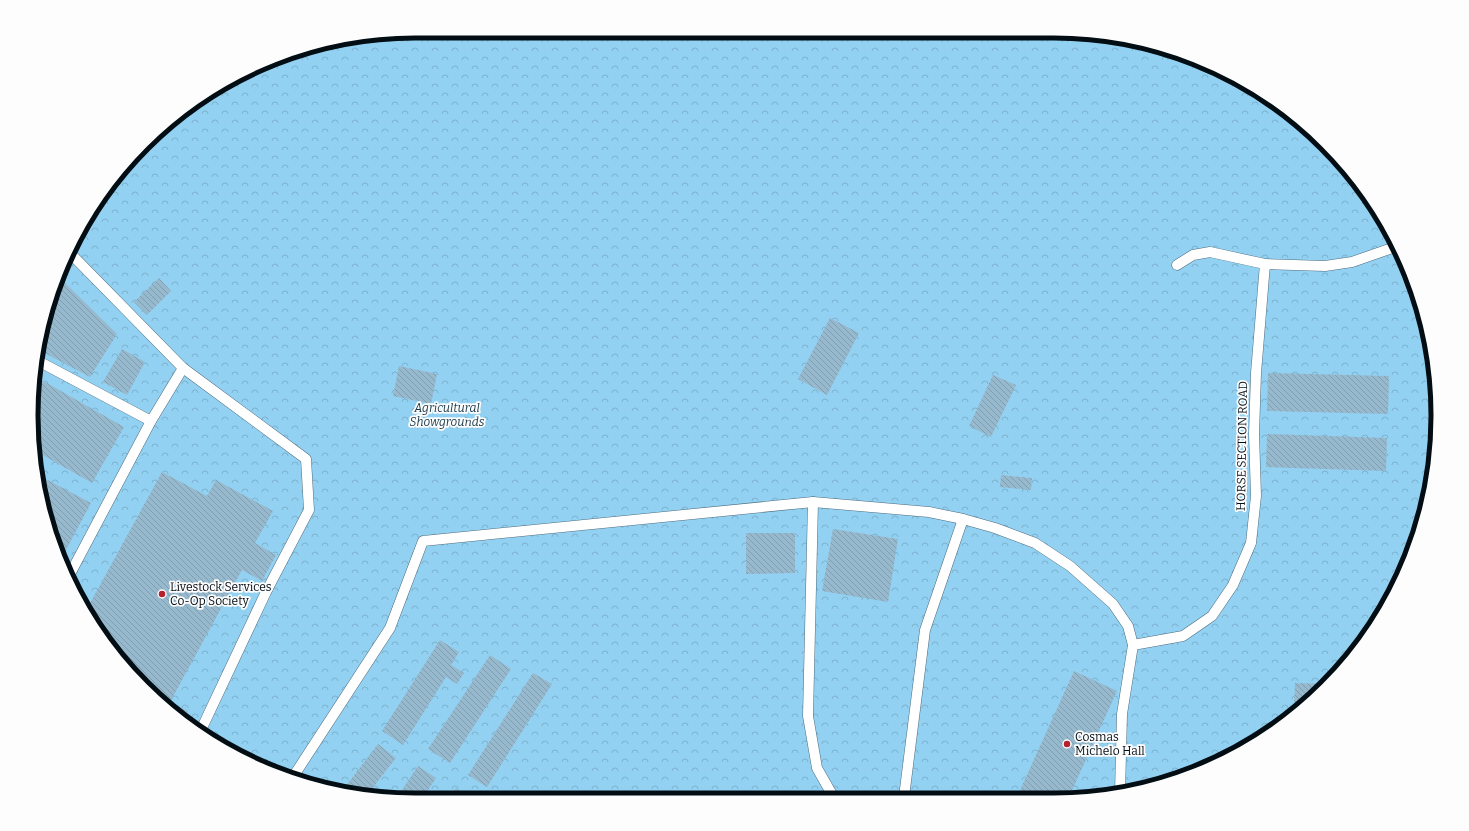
<svg xmlns="http://www.w3.org/2000/svg" width="1469" height="831" font-family="Bitter,serif">
  <style>
    .park { fill: url(#park-crowns) }
    .building { fill: url(#building-back-hatch) }
    .lines { fill: none; stroke-linecap: round; stroke-linejoin: round }
    .service-casing { stroke: #4d6d7f; stroke-width: 11 }
    .service { stroke: #fff; stroke-width: 10 }
    .poi-dot { fill: #b3222d; stroke: #fdfdfd; stroke-width: 1.5 }
    .labels { text-anchor: middle; stroke-width: 3.5; stroke-linejoin: round; paint-order: stroke }
    .park-label { font-size: 12px; font-style: italic; fill: #183849; stroke: #fdfdfd }
    .street-label { font-size: 12px; fill: #030d14; stroke: #fdfdfd }
    .poi-label { font-size: 12px; fill: #030d14; stroke: #fdfdfd; text-anchor: start }
    .rim { fill: none; stroke: #030d14; stroke-width: 5 }
  </style>
  <defs>
    <pattern id="park-crowns" width="20" height="18" patternUnits="userSpaceOnUse"><rect width="20" height="18" fill="#93d1f2"/><path d="M2 6a3 3 0 1 1 6 0M12 15a3 3 0 1 1 6 0" fill="none" stroke="#7db2cf"/></pattern>
    <pattern id="building-back-hatch" width="6" height="6" patternUnits="userSpaceOnUse"><rect width="6" height="6" fill="#96b9cd"/><path d="M-1 5l2 2M0 0l6 6M5-1l2 2" fill="none" stroke="#809eaf"/></pattern>
  </defs>
  <rect width="100%" height="100%" fill="#e4f2fa"/>
  <!-- park -->
  <path class="park" d="M416 31 1078 32 1177 51 1246 83 1307 127 1359 182 1398 246 1425 316 1437 391 1435 466 1418 539 1386 608 1326 687 1267 735 1177 780 1103 797 391 799 316 787 223 748 126 669 60 562 32 440 44 316 96 202 182 110 292 51Z"/>
  <!-- building -->
  <g class="building">
    <path d="M159 278 171 291 147 315 134 302Z"/>
    <path d="M61 279 117 334 90 377 41 351 44 316Z"/>
    <path d="M830 318 859 333 827 395 798 379Z"/>
    <path d="M122 349 145 362 127 395 103 382Z"/>
    <path d="M399 366 437 374 431 404 393 396Z"/>
    <path d="M1268 373 1389 376 1388 414 1267 411Z"/>
    <path d="M993 375 1016 385 991 437 969 426Z"/>
    <path d="M38 378 124 427 92 483 34 450 32 440Z"/>
    <path d="M1267 434 1387 438 1386 471 1266 467Z"/>
    <path d="M162 472 207 496 216 480 273 511 255 543 276 555 262 581 242 570 169 704 126 669 88 607Z"/>
    <path d="M1001 475 1032 478 1031 490 1000 487Z"/>
    <path d="M40 476 91 503 60 561Z"/>
    <path d="M833 529 898 539 888 602 822 591Z"/>
    <path d="M746 533H795V573L746 574Z"/>
    <path d="M440 640 459 652 451 665 464 673 457 684 446 677 403 745 382 731Z"/>
    <path d="M490 655 511 669 450 763 428 749Z"/>
    <path d="M1074 671 1117 691 1069 797H1017Z"/>
    <path d="M533 673 552 684 487 787 468 775Z"/>
    <path d="M1295 683 1328 684 1300 708H1294Z"/>
    <path d="M176 705 188 711 185 717 174 708Z"/>
    <path d="M378 744 396 758 367 795 342 791Z"/>
    <path d="M418 766 436 778 422 799H396Z"/>
    <path d="M456 788 473 799H449Z"/>
  </g>
  <g class="lines">
    <defs>
      <g id="service">
        <path d="M72 255 183 368 306 459 309 510 266 592 201 730"/>
        <path d="M1177 265 1193 255 1210 252 1265 264"/>
        <path d="M40 362 151 421"/>
        <path d="M813 502 808 716 817 768 834 798"/>
        <path d="M69 576 151 421 183 368"/>
        <path d="M293 777 390 628 423 541 813 502 929 512 963 519 995 528 1035 543 1070 566 1113 604 1128 626 1133 645"/>
        <path d="M1120 793 1122 714 1133 645 1183 636 1212 616 1233 585 1251 543 1256 496 1254 434 1256 373 1265 264 1325 266 1352 262 1398 246"/>
        <path d="M904 797 925 630 963 519"/>
      </g>
    </defs>
    <!-- service casing -->
    <use href="#service" class="service-casing"/>
    <!-- service -->
    <use href="#service" class="service"/>
  </g>
  <!-- markers -->
  <g class="poi-dot">
    <circle cx="162" cy="594" r="4"/>
    <circle cx="1067" cy="744" r="4"/>
  </g>
  <g class="labels">
    <!-- park labels -->
    <g class="park-label">
      <text x="447" y="412">Agricultural<tspan x="447" dy="14">Showgrounds</tspan></text>
    </g>
    <!-- street labels -->
    <g class="street-label">
      <text transform="translate(1242 446) rotate(-89)" y="4">HORSE SECTION ROAD</text>
    </g>
    <!-- poi labels -->
    <g class="poi-label">
      <text x="170" y="591">Livestock Services<tspan x="170" dy="14">Co-Op Society</tspan></text>
      <text x="1075" y="741">Cosmas<tspan x="1075" dy="14">Michelo Hall</tspan></text>
    </g>
  </g>
  <!-- crop -->
  <path d="M0 0H1469V831H0ZM415 38H1054A377 377 0 0 1 1431 415V416A377 377 0 0 1 1054 793H415A377 377 0 0 1 38 416V415A377 377 0 0 1 415 38Z" fill="#fdfdfd" fill-rule="evenodd"/>
  <path class="rim" d="M415 38H1054A377 377 0 0 1 1431 415V416A377 377 0 0 1 1054 793H415A377 377 0 0 1 38 416V415A377 377 0 0 1 415 38Z"/>
</svg>
